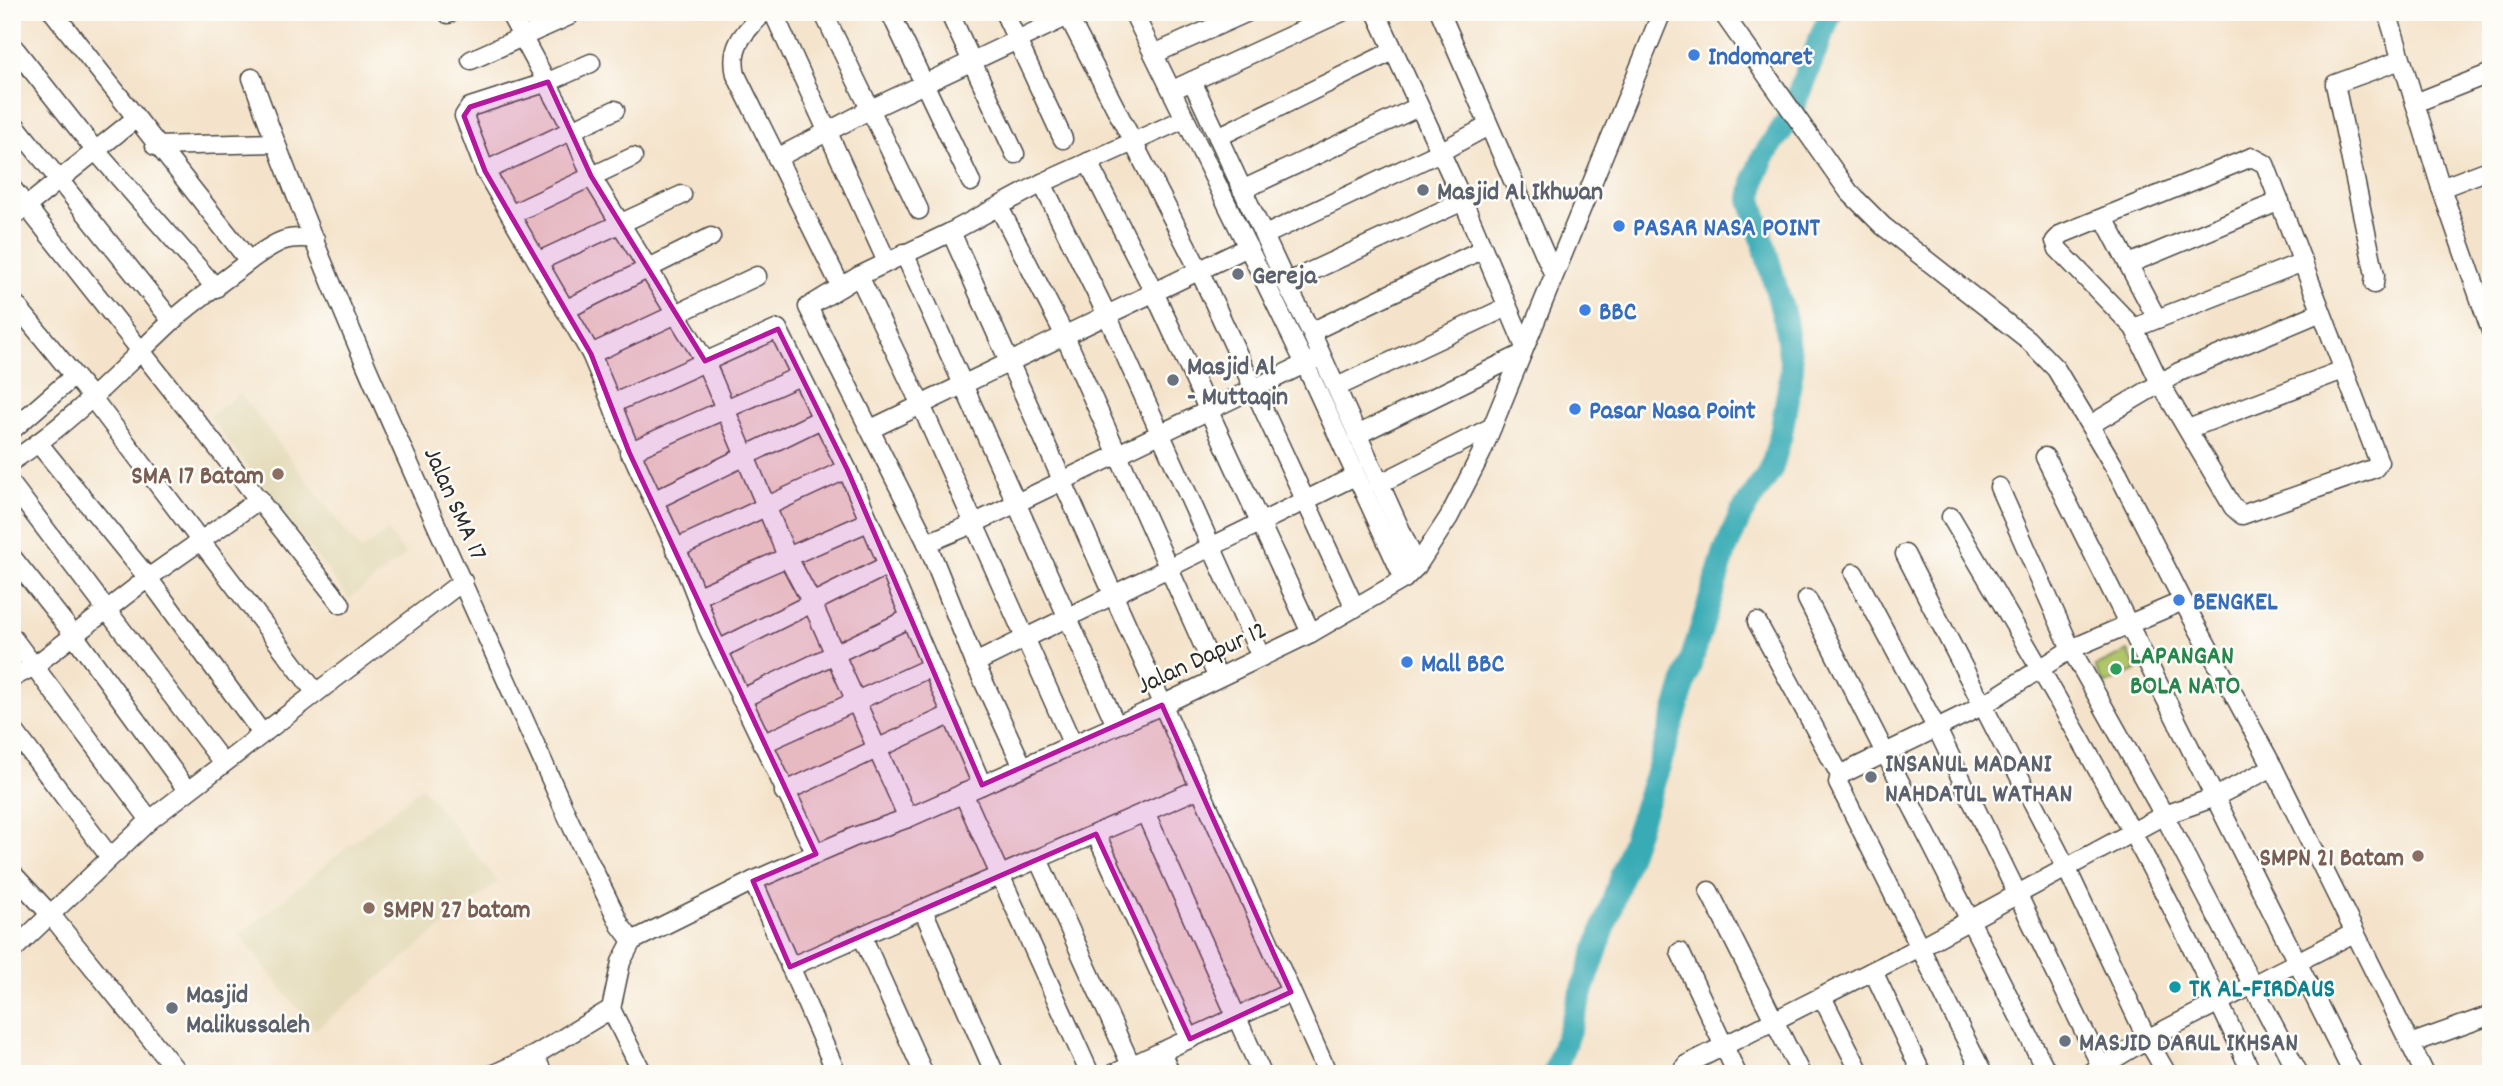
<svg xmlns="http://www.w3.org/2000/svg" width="2503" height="1086" font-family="Dekko,sans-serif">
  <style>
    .built { fill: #e4dbba }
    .green { fill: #b0c66b; stroke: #6e784b; stroke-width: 2 }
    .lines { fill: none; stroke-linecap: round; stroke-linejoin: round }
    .river { stroke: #39abb5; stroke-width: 24 }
    .minor-casing { stroke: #494743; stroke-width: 21 }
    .minor { stroke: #fff; stroke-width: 18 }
    .marked { fill: #b5179e; fill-opacity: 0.2; stroke: #b5179e; stroke-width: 5; stroke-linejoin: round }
    .shop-dot { fill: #3f7fe0; stroke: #fdfcf7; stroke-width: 2.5 }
    .worship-dot { fill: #6b7280; stroke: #fdfcf7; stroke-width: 2.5 }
    .education-dot { fill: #8d6e63; stroke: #fdfcf7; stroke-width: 2.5 }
    .leisure-dot { fill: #2e9e5b; stroke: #fdfcf7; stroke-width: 2.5 }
    .culture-dot { fill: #0f9aa8; stroke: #fdfcf7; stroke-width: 2.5 }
    .labels { text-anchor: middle; stroke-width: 5; stroke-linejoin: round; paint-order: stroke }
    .shop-label { font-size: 26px; font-weight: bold; fill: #366cbe; stroke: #fdfcf7; text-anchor: start }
    .worship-label { font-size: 26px; font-weight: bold; fill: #5b616d; stroke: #fdfcf7; text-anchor: start }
    .education-label { font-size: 26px; font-weight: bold; fill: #785e54; stroke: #fdfcf7; text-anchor: end }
    .street-label { font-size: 26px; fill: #2b2b2b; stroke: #fdfcf7 }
    .leisure-label { font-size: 26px; font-weight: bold; fill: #27864d; stroke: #fdfcf7; text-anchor: start }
    .culture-label { font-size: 26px; font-weight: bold; fill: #0d838f; stroke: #fdfcf7; text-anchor: start }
  </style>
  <rect width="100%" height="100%" fill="#fdfcf7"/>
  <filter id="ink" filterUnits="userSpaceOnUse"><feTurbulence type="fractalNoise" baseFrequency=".0143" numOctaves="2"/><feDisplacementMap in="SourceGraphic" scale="14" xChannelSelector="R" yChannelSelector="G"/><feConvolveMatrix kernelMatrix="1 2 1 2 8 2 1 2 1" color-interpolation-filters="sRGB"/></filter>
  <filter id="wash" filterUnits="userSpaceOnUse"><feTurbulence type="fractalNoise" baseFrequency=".00686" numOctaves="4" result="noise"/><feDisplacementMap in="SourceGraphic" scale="28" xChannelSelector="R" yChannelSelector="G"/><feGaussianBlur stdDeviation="1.57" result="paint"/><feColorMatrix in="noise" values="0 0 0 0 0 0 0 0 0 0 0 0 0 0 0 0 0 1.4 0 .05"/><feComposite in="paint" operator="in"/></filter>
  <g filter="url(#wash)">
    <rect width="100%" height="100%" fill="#f4e3ca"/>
    <!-- built -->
    <g class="built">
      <path d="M240 393 361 551 388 531 406 555 349 599 209 416Z"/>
      <path d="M422 787 498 882 315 1030 239 935Z"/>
    </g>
    <!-- green -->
    <path class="green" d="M2128 651 2137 670 2104 685 2095 667Z"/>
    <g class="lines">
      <!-- river -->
      <path class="river" d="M1554 1074 1659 766 1725 551 1741 514 1771 470 1781 434 1792 369 1785 320 1751 199 1755 177 1763 157 1787 122 1831 12"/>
    </g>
  </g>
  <g filter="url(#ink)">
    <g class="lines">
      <defs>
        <g id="minor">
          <path d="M509 12 573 131 591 176 705 361 787 556 812 603 908 818"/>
          <path d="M764 12C745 32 729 45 736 75L841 287"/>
          <path d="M773 12 887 262"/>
          <path d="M823 12 919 210"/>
          <path d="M890 12 971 182"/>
          <path d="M949 12 1015 154"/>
          <path d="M1004 12 1063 139"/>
          <path d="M1066 12 1199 270 1355 608"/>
          <path d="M1133 12 1305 364 1404 579"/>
          <path d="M1376 12 1463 201 1524 345"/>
          <path d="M1440 12 1553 273"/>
          <path d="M1722 12 1849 192 1883 226 2027 339 2056 369 2118 473 2183 601 2273 767 2425 1074"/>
          <path d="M2387 12 2441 188 2491 331"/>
          <path d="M448 14 451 12"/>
          <path d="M12 45 95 150 216 288"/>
          <path d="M1154 54 1248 12"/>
          <path d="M471 60 569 16"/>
          <path d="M591 63 548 82 470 107 464 116 485 171 591 354 612 404"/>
          <path d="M252 78C339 322 455 563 560 800 578 842 601 883 620 925L632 941"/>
          <path d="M1192 81 1286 283 1311 332 1417 566"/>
          <path d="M1181 86 1342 12"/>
          <path d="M2415 103 2491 73"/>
          <path d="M12 121 172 321"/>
          <path d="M1218 137 1393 51"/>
          <path d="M155 146 275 143"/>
          <path d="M2252 157 2265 164 2379 462 2375 468 2242 515 2233 507 2160 383 2134 328 2058 249 2055 241 2062 234Z"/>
          <path d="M777 158 871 109 1068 16"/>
          <path d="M1088 162 1154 292 1311 633"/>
          <path d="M485 171 615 110"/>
          <path d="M1042 183 1107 315 1261 657"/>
          <path d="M12 188 341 604"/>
          <path d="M2441 188 2491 169"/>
          <path d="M1242 190 1418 107"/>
          <path d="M999 207 1064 334 1217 676"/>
          <path d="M512 214 633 157"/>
          <path d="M12 218 135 119"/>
          <path d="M2104 218 2156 317"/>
          <path d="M951 232 1328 1074"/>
          <path d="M1265 235 1440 152 1488 126"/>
          <path d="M904 253 1116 725"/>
          <path d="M249 261C275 243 283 235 315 239"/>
          <path d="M539 261 682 195"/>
          <path d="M2129 264 2280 201"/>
          <path d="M859 276 921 405 1073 745"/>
          <path d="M1286 283 1463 201"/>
          <path d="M2374 284 2375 275 2335 84 2401 60"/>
          <path d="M12 300 93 399 316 693 150 820 12 951"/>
          <path d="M565 310 711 237"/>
          <path d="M2134 328 2303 262"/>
          <path d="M1311 332 1483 249"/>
          <path d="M591 354 757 276"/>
          <path d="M1337 387 1507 307"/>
          <path d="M2090 425 2179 372 2321 312"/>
          <path d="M871 429 1248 247"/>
          <path d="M2188 429 2343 370"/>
          <path d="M12 430 74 376"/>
          <path d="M1357 435 1520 355"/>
          <path d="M39 444 148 578 261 732"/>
          <path d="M629 452 800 376"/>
          <path d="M2045 457 2353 1074"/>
          <path d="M12 461C71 423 118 372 169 324 193 301 223 282 249 261L53 12"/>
          <path d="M1379 484 1492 427"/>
          <path d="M12 485 223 763"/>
          <path d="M1999 487 2071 649 2164 815 2299 1074"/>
          <path d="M653 501 821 419"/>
          <path d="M1951 517C2058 698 2166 881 2252 1074"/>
          <path d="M927 543 973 524 1313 360"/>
          <path d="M675 549 847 469"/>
          <path d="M1905 554 2066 867 2147 1039 2089 1074"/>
          <path d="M12 557 74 635 187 790"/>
          <path d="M1854 573 1936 727 2105 1074"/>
          <path d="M698 596 868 522"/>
          <path d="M1807 599 2048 1074"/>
          <path d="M1757 622 1840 775 1838 783 1983 1074"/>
          <path d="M12 637 150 820"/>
          <path d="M718 650 888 565"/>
          <path d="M975 663 1355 476"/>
          <path d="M12 678 34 666 148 578 260 499"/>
          <path d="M316 693 463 581"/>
          <path d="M741 699 910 618"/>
          <path d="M12 728 110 857"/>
          <path d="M762 744 931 667"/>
          <path d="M1023 767 975 663 927 543 808 307 859 276 951 232 1042 183 1184 119"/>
          <path d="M1840 775 1982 706 2071 649 2183 601"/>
          <path d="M784 792 952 714"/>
          <path d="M963 793 1090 1074"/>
          <path d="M1145 812 1262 1074"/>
          <path d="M1096 834 1190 1039"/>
          <path d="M816 854 707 627C683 550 639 481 612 404L778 329 847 469 982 785"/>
          <path d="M1038 859 1131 1065"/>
          <path d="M12 873 51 915 179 1074"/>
          <path d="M753 881 837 1074"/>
          <path d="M1709 891 1801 1074"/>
          <path d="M923 910 995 1074"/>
          <path d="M862 936 924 1074"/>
          <path d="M1680 952 1737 1074"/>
          <path d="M790 967 1200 788"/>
          <path d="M1873 971 1922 1074"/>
          <path d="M1822 997 1861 1074"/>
          <path d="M611 1009 643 1074"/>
          <path d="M2410 1044 2491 1015"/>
          <path d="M1161 1052 1171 1074"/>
          <path d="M535 1055 543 1074"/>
          <path d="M494 1074 535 1055 611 1009 621 962 632 941 753 881 854 837 908 818 1162 705 1311 633 1404 579 1417 566 1449 517 1481 454 1662 12"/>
          <path d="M1113 1074 1291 992"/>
          <path d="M1680 1074 1686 1065 1918 948 2164 815 2213 798 2273 767"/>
          <path d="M2167 1074 2147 1039 2354 933"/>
        </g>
      </defs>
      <!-- minor casing -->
      <use href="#minor" class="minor-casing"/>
      <!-- minor -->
      <use href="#minor" class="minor"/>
    </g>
  </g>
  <!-- marked area -->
  <path class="marked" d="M548 82 591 176 705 361 778 329 847 469 982 785 1162 705 1291 992 1190 1039 1096 834 790 967 753 881 816 854 629 452 591 354 485 171 464 116 470 107Z"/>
  <!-- markers -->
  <g class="shop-dot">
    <circle cx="1694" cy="55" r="7"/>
    <circle cx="1619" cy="226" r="7"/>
    <circle cx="1585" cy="310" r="7"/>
    <circle cx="1575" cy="409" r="7"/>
    <circle cx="2179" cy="600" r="7"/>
    <circle cx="1407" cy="662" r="7"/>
  </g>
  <g class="worship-dot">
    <circle cx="1423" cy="190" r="7"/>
    <circle cx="1238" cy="274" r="7"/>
    <circle cx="1173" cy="380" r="7"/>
    <circle cx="1871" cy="777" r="7"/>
    <circle cx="172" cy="1008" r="7"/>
    <circle cx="2065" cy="1041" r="7"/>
  </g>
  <g class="education-dot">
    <circle cx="278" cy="474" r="7"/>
    <circle cx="2418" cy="856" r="7"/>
    <circle cx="369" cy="908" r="7"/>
  </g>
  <circle class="leisure-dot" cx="2116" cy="669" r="7"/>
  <circle class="culture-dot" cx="2175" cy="987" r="7"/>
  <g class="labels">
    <!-- shop labels -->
    <g class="shop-label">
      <text x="1708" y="64">Indomaret</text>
      <text x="1633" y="235">PASAR NASA POINT</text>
      <text x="1599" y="319">BBC</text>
      <text x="1589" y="418">Pasar Nasa Point</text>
      <text x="2193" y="609">BENGKEL</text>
      <text x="1421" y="671">Mall BBC</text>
    </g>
    <!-- worship labels -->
    <g class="worship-label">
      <text x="1437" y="199">Masjid Al Ikhwan</text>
      <text x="1252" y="283">Gereja</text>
      <text x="1187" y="374">Masjid Al<tspan x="1187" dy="30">- Muttaqin</tspan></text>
      <text x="1885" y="771">INSANUL MADANI<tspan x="1885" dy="30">NAHDATUL WATHAN</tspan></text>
      <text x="186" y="1002">Masjid<tspan x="186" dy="30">Malikussaleh</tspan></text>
      <text x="2079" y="1050">MASJID DARUL IKHSAN</text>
    </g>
    <!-- education labels -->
    <g class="education-label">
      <text x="264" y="483">SMA 17 Batam</text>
      <text x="2404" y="865">SMPN 21 Batam</text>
      <text x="383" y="917" text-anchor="start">SMPN 27 batam</text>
    </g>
    <!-- street labels -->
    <g class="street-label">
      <text transform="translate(457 503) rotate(66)" y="9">Jalan SMA 17</text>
      <text transform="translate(1201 656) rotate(-25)" y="9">Jalan Dapur 12</text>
    </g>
    <!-- leisure labels -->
    <g class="leisure-label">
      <text x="2130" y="663">LAPANGAN<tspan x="2130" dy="30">BOLA NATO</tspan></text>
    </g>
    <!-- culture labels -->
    <g class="culture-label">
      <text x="2189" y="996">TK AL-FIRDAUS</text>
    </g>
  </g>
  <!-- margin -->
  <rect width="2503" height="1086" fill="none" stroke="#fdfcf7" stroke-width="42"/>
</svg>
